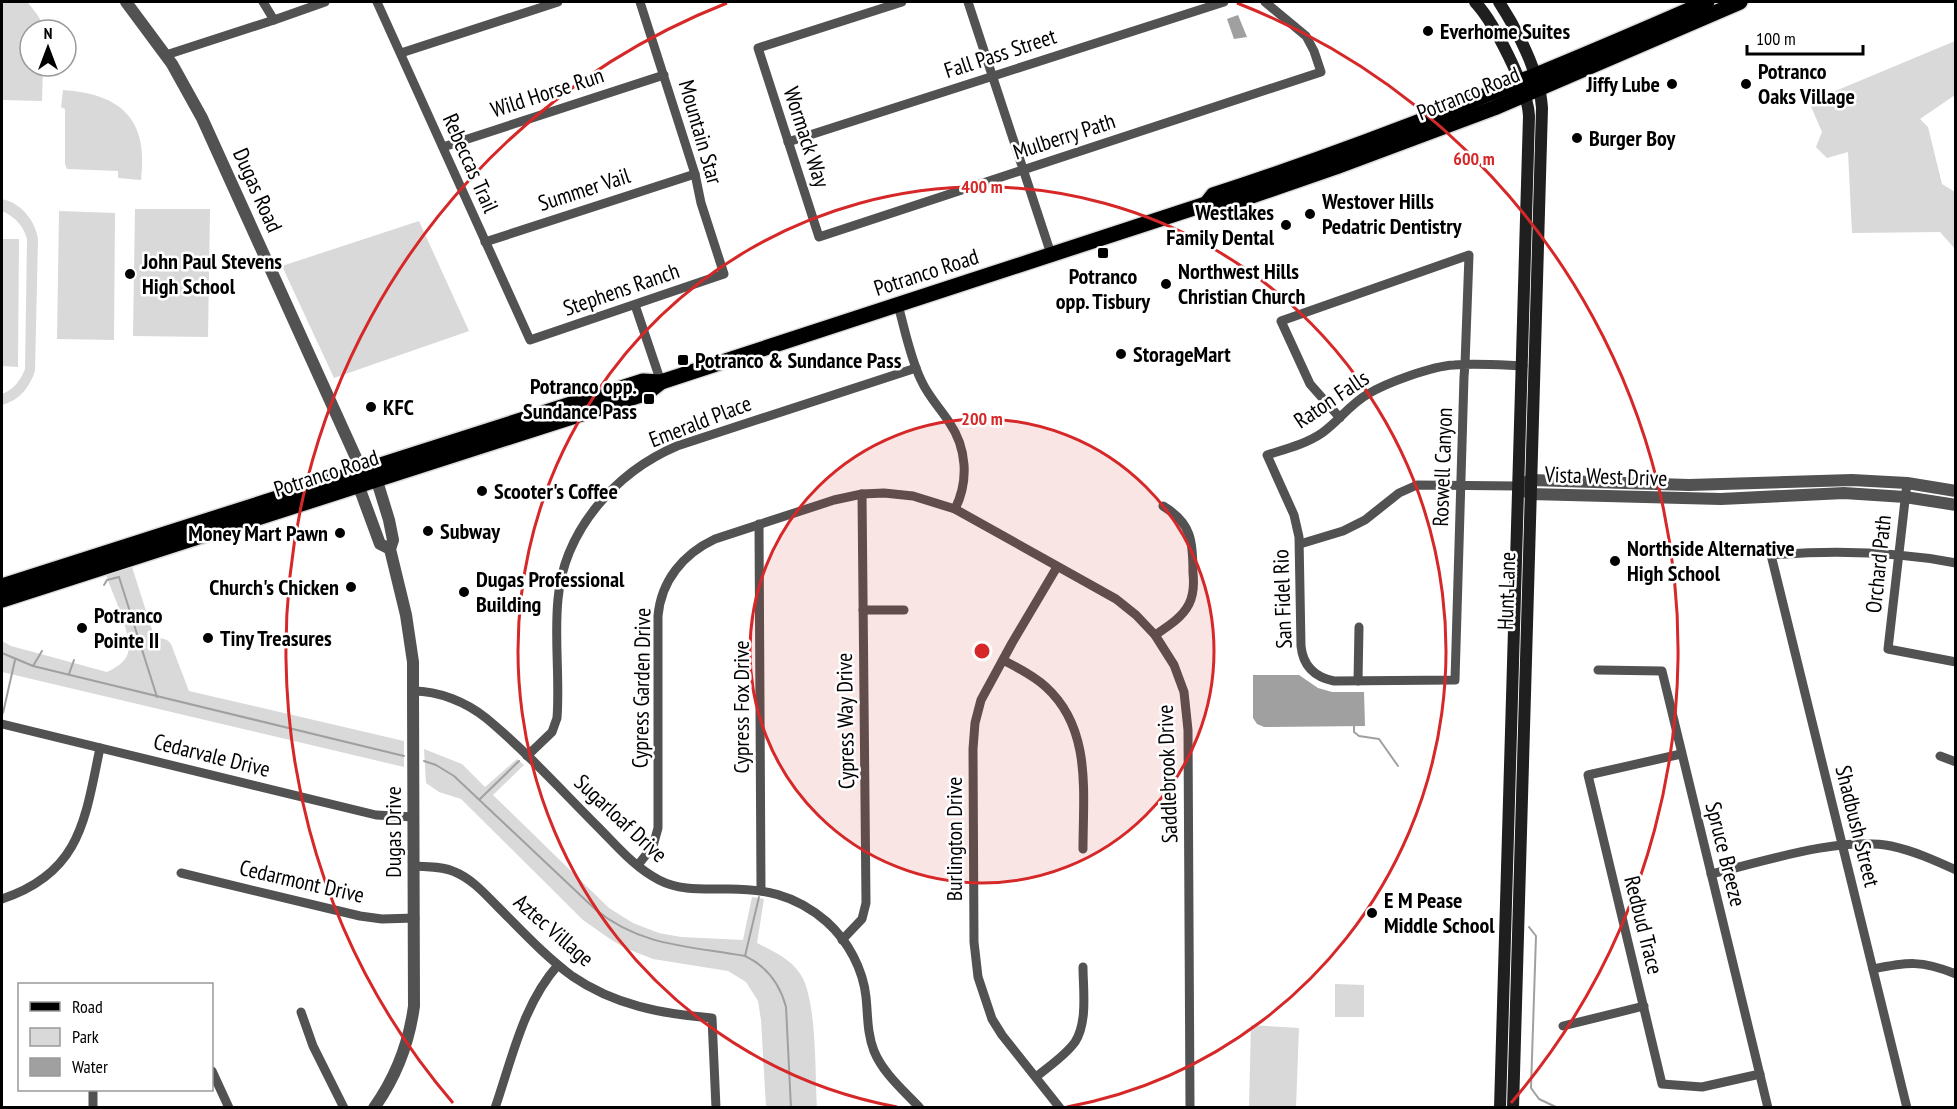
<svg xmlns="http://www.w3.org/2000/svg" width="1957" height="1109" font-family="'PT Sans Narrow',sans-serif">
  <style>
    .green { fill: #d9d9d9 }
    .water { fill: #a0a0a0 }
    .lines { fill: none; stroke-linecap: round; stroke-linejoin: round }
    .stream { stroke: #a0a0a0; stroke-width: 2 }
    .primary-casing { stroke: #dbdbdb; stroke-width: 18 }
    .minor { stroke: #525252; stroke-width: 9 }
    .tertiary { stroke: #525252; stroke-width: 12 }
    .secondary { stroke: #1f1f1f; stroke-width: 12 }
    .primary { stroke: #000; stroke-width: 15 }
    .ring { fill: none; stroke: #d62828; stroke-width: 3 }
    .poi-dot { fill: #000; stroke: #fff; stroke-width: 2 }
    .labels { text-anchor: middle; stroke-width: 5; stroke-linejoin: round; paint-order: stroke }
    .poi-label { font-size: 22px; font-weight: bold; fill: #000; stroke: #fff; text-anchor: start }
    .street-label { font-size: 22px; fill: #000; stroke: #fff }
    .centre { fill: #d62828; stroke: #fff; stroke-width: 3 }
    .ring-label { font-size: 18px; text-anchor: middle; font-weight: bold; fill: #d62828; stroke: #fff; stroke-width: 5; stroke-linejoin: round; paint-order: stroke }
  </style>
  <rect width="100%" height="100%" fill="#fff"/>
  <!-- green -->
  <g class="green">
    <path d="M2 2H27C34 10 42 19 44 30H30V66H43L42 101 2 100Z"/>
    <path d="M1955 41V95L1920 119 1928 127 1942 184 1955 192V249L1940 232 1852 233 1848 152 1827 158 1816 147 1822 132 1809 102Z"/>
    <path d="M63 90C121 94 149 119 141 180L118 178V171L67 169 65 164V109L61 107Z"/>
    <path d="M2 199C21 203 35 220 38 239L35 371C29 388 20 400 2 405V394C13 390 21 380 25 369L27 239C23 225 15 217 2 211Z"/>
    <path d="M135 209H210L208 337 133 336Z"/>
    <path d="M59 211 115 213 114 340 57 339Z"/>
    <path d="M419 221 469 331 334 378 282 266Z"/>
    <path d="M2 239H19L18 367 2 366Z"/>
    <path d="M132 567 154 636 167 640 171 644 189 691 404 741V767L2 672V641L11 646 107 672C115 668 125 663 128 653 133 636 112 593 106 575Z"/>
    <path d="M424 749 462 764 485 787 517 759 524 765 493 795 609 908 633 923 659 933 681 937 743 940 752 897 764 899 757 943C773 951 791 959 801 975 817 1000 815 1075 817 1107H766L761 1020 758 1001 746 982 728 971 653 959 625 948 610 939 583 920 461 799 439 792 426 783Z"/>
    <path d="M1335 984 1364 985V1017H1335Z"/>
    <path d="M1251 1025 1299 1028 1296 1107H1249Z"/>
  </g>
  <!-- water -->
  <g class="water">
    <path d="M1238 15 1247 37 1234 39 1227 19Z"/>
    <path d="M1253 675H1299L1318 688 1332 692H1364L1365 726 1264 727 1257 724 1253 718Z"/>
  </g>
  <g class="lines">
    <!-- stream -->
    <g class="stream">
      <path d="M119 577 157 697"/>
      <path d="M104 585 107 580 119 577"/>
      <path d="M2 653 33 666 404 756"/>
      <path d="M33 666 42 651"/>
      <path d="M69 674 74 660"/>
      <path d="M3 713 15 660"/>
      <path d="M1354 726V732L1359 736 1379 739 1398 766"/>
      <path d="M424 761 436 765 454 776 596 910C642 947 690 946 745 956 766 966 780 984 786 1007L791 1108"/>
      <path d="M480 799 519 761"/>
      <path d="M1529 927 1536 936 1531 1088 1539 1099 1558 1108"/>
      <path d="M745 956 759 897"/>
    </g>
    <defs>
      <g id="primary">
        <path d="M1206 204 1213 195C1382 140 1545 73 1707 2"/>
        <path d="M2 586 643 381 661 382 1206 204 1220 207 1336 167 1494 108 1740 2"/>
        <path d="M2 600 647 393 661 382"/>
      </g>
    </defs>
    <!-- primary casing -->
    <use href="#primary" class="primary-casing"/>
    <!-- minor -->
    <g class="minor">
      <path d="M263 2 274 20"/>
      <path d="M377 2 530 340 724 274 701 203 695 174 640 2"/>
      <path d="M902 2 758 48 819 237 1321 72 1314 51 1306 36 1265 2"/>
      <path d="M968 2 1051 254"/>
      <path d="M401 53 558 2"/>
      <path d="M166 55 274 20 325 2"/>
      <path d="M788 142 1224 2"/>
      <path d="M443 147 664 75"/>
      <path d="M485 242 695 174"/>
      <path d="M635 305 661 382"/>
      <path d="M898 305C905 330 910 357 921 380 928 396 940 408 949 422 967 448 969 481 955 509"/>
      <path d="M1340 418 1310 384 1281 321 1469 255 1465 364 1464 377 1455 680 1334 681C1314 677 1303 666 1301 646L1299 537 1294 515 1267 455C1286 449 1306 444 1322 433 1339 421 1350 404 1368 394 1386 383 1432 366 1454 365 1476 363 1500 365 1523 366"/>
      <path d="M1907 483 1888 649 1956 662"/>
      <path d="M759 524 761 890"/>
      <path d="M1300 544 1343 531 1365 520 1399 493 1417 485 1518 486"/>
      <path d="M1057 567 1012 643 981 700 975 723 973 749 974 942 978 977 992 1019 1002 1035 1060 1108"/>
      <path d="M863 610H904"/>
      <path d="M1155 635C1167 627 1182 618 1189 604 1194 594 1194 583 1193 573 1193 542 1192 523 1163 506"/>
      <path d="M1003 660C1018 668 1033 675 1046 687 1092 729 1083 792 1083 849"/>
      <path d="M1598 670 1662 671 1768 1108"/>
      <path d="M1358 681 1359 627"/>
      <path d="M413 691C439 691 466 702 486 718 526 751 561 790 597 826 616 845 635 868 659 880 678 890 700 889 721 889 763 888 795 894 827 922 848 941 863 969 866 997 868 1016 867 1033 874 1051 883 1073 903 1090 920 1108"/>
      <path d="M2 724 376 815 414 817"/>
      <path d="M1681 754 1588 775 1662 1084 1702 1087 1760 1074"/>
      <path d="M527 756 552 732 557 718C560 679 554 638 558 599 564 530 616 472 677 446L916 368"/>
      <path d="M1940 756 1956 762"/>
      <path d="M638 865 653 846 658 828V616C661 581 683 554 715 539L834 500 862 494 884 493 913 496 955 509 1116 599 1136 615 1155 635 1174 665 1184 692 1188 730 1190 1108"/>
      <path d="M414 866C428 867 443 866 455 872 472 879 485 894 498 907 522 931 545 956 572 976 614 1005 662 1014 712 1018L716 1108"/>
      <path d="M181 873 360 916 382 919 415 918"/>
      <path d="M1711 874C1762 862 1840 836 1891 846 1914 851 1934 860 1956 870"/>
      <path d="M2 899C81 873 85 819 100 748"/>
      <path d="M842 940 862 919 866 903 862 494"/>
      <path d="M1873 969C1908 962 1921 960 1956 974"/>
      <path d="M301 1012 313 1046 344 1108"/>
      <path d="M1563 1026 1644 1006"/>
      <path d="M212 1071 229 1108"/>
      <path d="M1036 1077C1049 1066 1065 1056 1075 1042 1088 1022 1083 989 1083 967"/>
      <path d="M93 1108V1090"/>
      <path d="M495 1108C512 1059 523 1004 558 965"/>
      <path d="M1907 1108 1771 555C1834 550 1894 551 1956 563"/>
    </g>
    <!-- tertiary -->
    <g class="tertiary">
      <path d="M126 2 172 64 202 118 362 471"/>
      <path d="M369 476 377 481 389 520 393 540 390 549 406 615 413 662V691L414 1006C409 1043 396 1077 374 1108"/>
      <path d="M361 479 359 487 380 544 390 549"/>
      <path d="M1524 483 1531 480 1689 485 1852 480 1907 483 1956 491"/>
      <path d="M1524 490 1530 494 1721 499 1844 493 1905 497 1956 505"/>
    </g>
    <!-- secondary -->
    <g class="secondary">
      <path d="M1475 2C1494 22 1528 89 1529 116L1500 1108"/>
      <path d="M1499 2C1517 30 1540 73 1542 108L1513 1108"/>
    </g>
    <!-- primary -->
    <use href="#primary" class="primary"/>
  </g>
  <!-- distance rings -->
  <circle cx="982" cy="651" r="232" fill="#d62828" fill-opacity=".12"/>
  <g class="ring">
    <circle cx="982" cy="651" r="232"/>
    <path d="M897 1107A464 464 0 1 1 1067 1107"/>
    <path d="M453 1103A696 696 0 0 1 727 3M1237 3A696 696 0 0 1 1511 1103"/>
  </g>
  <!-- markers -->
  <g class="poi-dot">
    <circle cx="1428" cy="31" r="6"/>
    <circle cx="1672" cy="84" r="6"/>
    <circle cx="1746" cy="84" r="6"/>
    <circle cx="1577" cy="138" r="6"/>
    <circle cx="1310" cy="214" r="6"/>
    <circle cx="1286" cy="225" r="6"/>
    <rect x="1097" y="247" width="12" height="12" rx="3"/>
    <circle cx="130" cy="274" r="6"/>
    <circle cx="1166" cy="284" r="6"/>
    <circle cx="1121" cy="354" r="6"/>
    <rect x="677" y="354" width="12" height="12" rx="3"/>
    <rect x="643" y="393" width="12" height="12" rx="3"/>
    <circle cx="371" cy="407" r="6"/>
    <circle cx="482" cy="491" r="6"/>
    <circle cx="428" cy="531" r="6"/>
    <circle cx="340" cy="533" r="6"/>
    <circle cx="1615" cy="561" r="6"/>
    <circle cx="351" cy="587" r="6"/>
    <circle cx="464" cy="592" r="6"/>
    <circle cx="82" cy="628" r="6"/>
    <circle cx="208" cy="638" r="6"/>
    <circle cx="1372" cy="913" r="6"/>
  </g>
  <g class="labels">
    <!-- poi labels -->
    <g class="poi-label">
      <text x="1440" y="39">Everhome Suites</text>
      <text x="1758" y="79">Potranco<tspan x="1758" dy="25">Oaks Village</tspan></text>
      <text x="1660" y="92" text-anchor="end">Jiffy Lube</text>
      <text x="1589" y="146">Burger Boy</text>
      <text x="1322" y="209">Westover Hills<tspan x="1322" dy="25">Pedatric Dentistry</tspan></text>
      <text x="1274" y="220" text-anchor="end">Westlakes<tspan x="1274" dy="25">Family Dental</tspan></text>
      <text x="142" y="269">John Paul Stevens<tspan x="142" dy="25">High School</tspan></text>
      <text x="1178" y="279">Northwest Hills<tspan x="1178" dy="25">Christian Church</tspan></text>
      <text x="1103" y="284" text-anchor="middle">Potranco<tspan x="1103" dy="25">opp. Tisbury</tspan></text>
      <text x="1133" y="362">StorageMart</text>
      <text x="695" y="368">Potranco &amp; Sundance Pass</text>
      <text x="637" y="394" text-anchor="end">Potranco opp.<tspan x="637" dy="25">Sundance Pass</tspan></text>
      <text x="383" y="415">KFC</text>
      <text x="494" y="499">Scooter's Coffee</text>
      <text x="440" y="539">Subway</text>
      <text x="328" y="541" text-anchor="end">Money Mart Pawn</text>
      <text x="1627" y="556">Northside Alternative<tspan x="1627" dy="25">High School</tspan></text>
      <text x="476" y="587">Dugas Professional<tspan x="476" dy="25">Building</tspan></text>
      <text x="339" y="595" text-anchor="end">Church's Chicken</text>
      <text x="94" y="623">Potranco<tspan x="94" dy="25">Pointe II</tspan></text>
      <text x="220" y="646">Tiny Treasures</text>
      <text x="1384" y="908">E M Pease<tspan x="1384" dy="25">Middle School</tspan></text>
    </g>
    <!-- street labels -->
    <g class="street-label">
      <text transform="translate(1000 53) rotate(-18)" y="8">Fall Pass Street</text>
      <text transform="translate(547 92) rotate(-18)" y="8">Wild Horse Run</text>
      <text transform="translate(1468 93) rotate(-22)" y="8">Potranco Road</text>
      <text transform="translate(701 132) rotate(74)" y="8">Mountain Star</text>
      <text transform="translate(1064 136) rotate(-18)" y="8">Mulberry Path</text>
      <text transform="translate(807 137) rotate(72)" y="8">Wormack Way</text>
      <text transform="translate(471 163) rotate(66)" y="8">Rebeccas Trail</text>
      <text transform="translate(584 189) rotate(-18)" y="8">Summer Vail</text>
      <text transform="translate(258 190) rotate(66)" y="8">Dugas Road</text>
      <text transform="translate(926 272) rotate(-18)" y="8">Potranco Road</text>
      <text transform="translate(621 289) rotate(-19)" y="8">Stephens Ranch</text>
      <text transform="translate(1331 399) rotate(-34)" y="8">Raton Falls</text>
      <text transform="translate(700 421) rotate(-21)" y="8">Emerald Place</text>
      <text transform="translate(1442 467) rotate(-88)" y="8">Roswell Canyon</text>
      <text transform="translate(326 473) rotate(-18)" y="8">Potranco Road</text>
      <text transform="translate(1606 476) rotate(2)" y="8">Vista West Drive</text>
      <text transform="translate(1878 564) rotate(-84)" y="8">Orchard Path</text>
      <text transform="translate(1506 591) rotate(-88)" y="8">Hunt Lane</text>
      <text transform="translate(1282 599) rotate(-92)" y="8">San Fidel Rio</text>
      <text transform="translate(641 688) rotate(-89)" y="8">Cypress Garden Drive</text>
      <text transform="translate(741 707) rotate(-90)" y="8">Cypress Fox Drive</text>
      <text transform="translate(845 721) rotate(-91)" y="8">Cypress Way Drive</text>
      <text transform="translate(212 755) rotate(14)" y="8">Cedarvale Drive</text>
      <text transform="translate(1167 774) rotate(-92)" y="8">Saddlebrook Drive</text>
      <text transform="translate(621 818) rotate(43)" y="8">Sugarloaf Drive</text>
      <text transform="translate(1858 826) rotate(76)" y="8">Shadbush Street</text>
      <text transform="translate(393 832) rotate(-90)" y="8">Dugas Drive</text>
      <text transform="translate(954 839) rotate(-90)" y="8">Burlington Drive</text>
      <text transform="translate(1726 854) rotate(76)" y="8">Spruce Breeze</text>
      <text transform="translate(302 881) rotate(13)" y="8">Cedarmont Drive</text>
      <text transform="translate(1644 925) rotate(76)" y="8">Redbud Trace</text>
      <text transform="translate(554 930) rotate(41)" y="8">Aztec Village</text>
    </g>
  </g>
  <circle cx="982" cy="651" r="9" class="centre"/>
  <g class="ring-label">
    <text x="1474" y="165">600 m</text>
    <text x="982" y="193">400 m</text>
    <text x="982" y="425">200 m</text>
  </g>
  <!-- border -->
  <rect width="1957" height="1109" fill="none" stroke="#000000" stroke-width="6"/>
  <!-- legend -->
  <rect x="18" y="983" width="195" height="108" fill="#ffffff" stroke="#999999" stroke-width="1.5"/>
  <rect x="30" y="1002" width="30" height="9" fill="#000000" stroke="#999999" stroke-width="1.5"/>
  <text x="72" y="1013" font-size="18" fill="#000000">Road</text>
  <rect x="30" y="1028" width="30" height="18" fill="#d9d9d9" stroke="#999999" stroke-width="1.5"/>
  <text x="72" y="1043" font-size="18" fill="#000000">Park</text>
  <rect x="30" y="1058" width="30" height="18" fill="#a0a0a0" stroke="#999999" stroke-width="1.5"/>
  <text x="72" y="1073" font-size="18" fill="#000000">Water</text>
  <!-- north arrow -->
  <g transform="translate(48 48)"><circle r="28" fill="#ffffff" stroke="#999999" stroke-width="1.5"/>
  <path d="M0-4.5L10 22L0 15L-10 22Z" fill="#000000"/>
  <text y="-9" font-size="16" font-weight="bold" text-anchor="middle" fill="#000000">N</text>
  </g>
  <!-- scale -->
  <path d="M1747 45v9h116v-9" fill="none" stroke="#000000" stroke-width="3"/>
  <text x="1756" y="45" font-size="18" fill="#000000" stroke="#ffffff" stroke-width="4.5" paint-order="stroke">100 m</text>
</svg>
